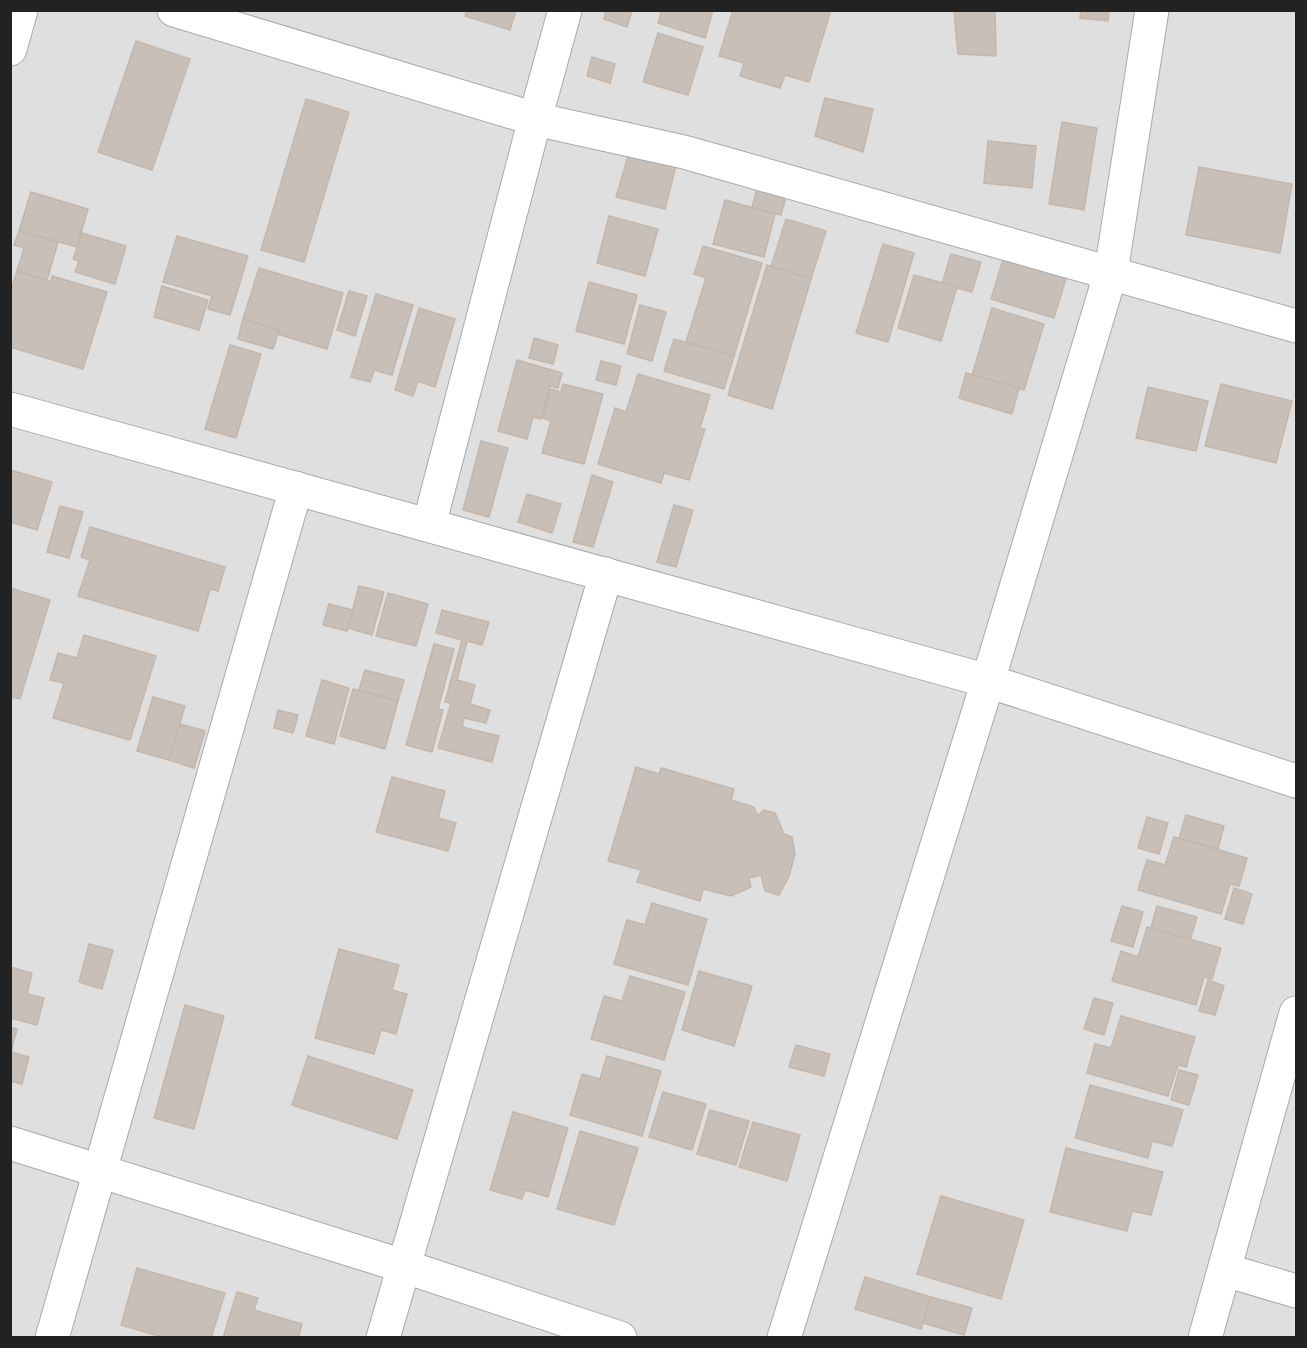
<svg xmlns="http://www.w3.org/2000/svg" width="1307" height="1348" font-family="'Space Grotesk',sans-serif">
  <style>
    .residential { fill: #e0dfdf }
    .building { fill: #c7bfb8; stroke: #c4b6ab; stroke-width: 1.5 }
    .lines { fill: none; stroke-linecap: round; stroke-linejoin: round }
    .minor-casing { stroke: #a9a9a9; stroke-width: 35 }
    .minor { stroke: #fff; stroke-width: 33 }
  </style>
  <rect width="100%" height="100%" fill="#f2efe9"/>
  <!-- residential -->
  <rect class="residential" x="11" y="11" width="1285" height="1326"/>
  <!-- building -->
  <g class="building">
    <path d="M467 10H516L510 30 465 16Z"/>
    <path d="M606 10H632L627 27 604 19Z"/>
    <path d="M662 10H713L705 38 658 23Z"/>
    <path d="M733 10H831L809 82 785 75 780 88 740 76 744 63 719 56Z"/>
    <path d="M954 10H995L996 56 958 54Z"/>
    <path d="M1081 10H1109L1108 21 1080 18Z"/>
    <path d="M658 33 703 47 688 95 643 82Z"/>
    <path d="M136 41 190 59 152 170 98 152Z"/>
    <path d="M592 57 615 64 610 83 587 76Z"/>
    <path d="M825 98 873 109 863 152 815 136Z"/>
    <path d="M306 99 349 112 304 262 261 250Z"/>
    <path d="M1062 122 1097 128 1084 210 1049 204Z"/>
    <path d="M988 141 1036 146 1032 188 984 183Z"/>
    <path d="M629 153 676 166 665 209 616 197Z"/>
    <path d="M1199 167 1292 184 1280 253 1186 235Z"/>
    <path d="M757 189 786 197 781 215 752 207Z"/>
    <path d="M31 192 88 209 77 247 19 231Z"/>
    <path d="M725 200 775 214 764 257 713 244Z"/>
    <path d="M609 216 658 229 645 276 597 263Z"/>
    <path d="M786 219 826 231 811 279 771 267Z"/>
    <path d="M19 231 58 242 47 280 17 271 24 248 14 245Z"/>
    <path d="M82 233 126 246 115 284 75 272 79 261 73 259Z"/>
    <path d="M177 236 248 256 230 315 208 309 212 296 163 282Z"/>
    <path d="M883 244 914 253 888 342 856 333Z"/>
    <path d="M703 246 762 263 734 356 686 342 706 278 694 274Z"/>
    <path d="M951 254 981 262 972 292 942 284Z"/>
    <path d="M1004 256 1067 275 1054 318 991 299Z"/>
    <path d="M767 265 811 279 772 409 728 395Z"/>
    <path d="M259 268 343 293 327 349 277 334 279 330 243 319Z"/>
    <path d="M17 271 51 282 52 276 107 292 83 369 10 347V293Z"/>
    <path d="M914 275 957 287 941 341 898 328Z"/>
    <path d="M589 282 637 295 624 344 576 331Z"/>
    <path d="M162 286 208 300 199 330 154 317Z"/>
    <path d="M349 291 367 296 355 336 337 330Z"/>
    <path d="M376 294 413 305 392 375 374 370 370 382 351 377Z"/>
    <path d="M640 305 666 312 652 361 627 354Z"/>
    <path d="M419 308 455 319 435 387 418 381 413 396 395 390Z"/>
    <path d="M992 308 1044 324 1024 390 972 375Z"/>
    <path d="M243 319 279 330 273 349 238 339Z"/>
    <path d="M534 338 558 345 553 364 529 358Z"/>
    <path d="M674 339 734 356 724 389 664 371Z"/>
    <path d="M230 345 261 354 236 438 205 429Z"/>
    <path d="M517 360 562 373 558 388 550 386 541 419 533 417 527 439 498 431Z"/>
    <path d="M601 361 621 366 616 385 596 380Z"/>
    <path d="M966 373 1019 388 1012 414 959 398Z"/>
    <path d="M638 374 710 395 700 428 705 429 689 480 664 473 661 483 598 464 615 408 626 412Z"/>
    <path d="M563 384 603 394 584 464 542 453 551 421 543 418 550 389 561 392Z"/>
    <path d="M1221 384 1292 401 1276 463 1205 446Z"/>
    <path d="M1148 387 1208 401 1196 451 1136 438Z"/>
    <path d="M481 441 508 448 489 517 463 510Z"/>
    <path d="M10 470 52 482 37 530 10 522Z"/>
    <path d="M592 475 613 482 593 547 573 542Z"/>
    <path d="M527 494 561 504 552 533 518 522Z"/>
    <path d="M674 505 693 510 676 567 657 562Z"/>
    <path d="M60 506 83 512 69 558 47 552Z"/>
    <path d="M90 527 225 567 218 591 210 589 198 631 78 596 90 560 81 557Z"/>
    <path d="M359 586 384 592 372 635 348 628Z"/>
    <path d="M10 588 50 600 20 699 10 697Z"/>
    <path d="M388 593 428 604 416 646 376 636Z"/>
    <path d="M329 604 353 610 347 631 323 625Z"/>
    <path d="M442 610 489 622 482 645 467 641 457 680 475 685 470 704 490 710 486 723 464 718 462 727 499 736 492 762 438 748 451 703 445 702 462 640 436 633Z"/>
    <path d="M84 635 156 656 130 740 53 718 64 683 50 680 58 653 77 658Z"/>
    <path d="M434 644 454 649 438 709 443 710 432 752 406 745Z"/>
    <path d="M365 670 404 680 398 701 359 690Z"/>
    <path d="M322 680 349 688 334 744 306 736Z"/>
    <path d="M353 689 398 701 385 749 340 736Z"/>
    <path d="M153 697 185 706 169 760 137 751Z"/>
    <path d="M278 710 298 715 293 733 274 728Z"/>
    <path d="M180 724 205 731 194 768 169 760Z"/>
    <path d="M636 767 659 774 661 768 734 789 731 800 754 807 757 816 764 810 775 813 784 834 792 837 795 854 789 876 779 895 765 891 761 875 749 878 751 887 731 896 703 889 700 901 637 882 641 870 608 861Z"/>
    <path d="M392 777 445 791 438 818 456 823 448 851 376 832Z"/>
    <path d="M1186 815 1224 826 1218 849 1179 838Z"/>
    <path d="M1147 817 1168 823 1159 854 1138 848Z"/>
    <path d="M1174 837 1247 858 1239 886 1230 884 1221 914 1138 890 1147 860 1165 865Z"/>
    <path d="M1234 888 1252 894 1243 924 1225 919Z"/>
    <path d="M652 903 707 919 688 985 614 964 627 920 645 925Z"/>
    <path d="M1122 906 1143 912 1133 947 1111 941Z"/>
    <path d="M1157 906 1197 917 1190 940 1151 928Z"/>
    <path d="M1147 927 1221 948 1212 979 1204 977 1196 1005 1112 981 1121 951 1138 957Z"/>
    <path d="M89 944 113 950 102 989 79 982Z"/>
    <path d="M339 949 399 965 392 990 407 994 396 1034 381 1030 374 1054 315 1038Z"/>
    <path d="M10 967 32 973 27 994 44 998 37 1025 10 1018Z"/>
    <path d="M699 971 752 986 734 1046 682 1030Z"/>
    <path d="M630 976 685 992 664 1060 591 1039 604 996 622 1001Z"/>
    <path d="M1208 980 1224 986 1215 1015 1199 1011Z"/>
    <path d="M1094 998 1113 1003 1104 1035 1084 1029Z"/>
    <path d="M185 1005 224 1016 194 1129 154 1118Z"/>
    <path d="M1121 1016 1195 1037 1186 1067 1178 1065 1168 1096 1087 1073 1095 1044 1111 1048Z"/>
    <path d="M10 1027 17 1029 11 1052 29 1057 22 1084 10 1081Z"/>
    <path d="M796 1045 830 1054 824 1076 789 1067Z"/>
    <path d="M308 1056 413 1090 397 1139 292 1105Z"/>
    <path d="M607 1056 661 1071 642 1136 570 1115 582 1074 600 1079Z"/>
    <path d="M1179 1070 1198 1075 1189 1105 1171 1100Z"/>
    <path d="M1090 1085 1183 1110 1172 1146 1152 1141 1148 1158 1075 1138Z"/>
    <path d="M663 1092 706 1104 692 1150 649 1137Z"/>
    <path d="M710 1110 749 1121 736 1165 697 1154Z"/>
    <path d="M513 1112 568 1128 548 1197 525 1190 522 1199 490 1190Z"/>
    <path d="M753 1122 800 1135 787 1181 739 1167Z"/>
    <path d="M580 1131 638 1148 614 1225 557 1209Z"/>
    <path d="M1066 1148 1163 1172 1151 1215 1132 1211 1127 1231 1050 1212Z"/>
    <path d="M941 1196 1024 1220 1001 1299 917 1274Z"/>
    <path d="M137 1268 225 1293 211 1338H165L121 1325Z"/>
    <path d="M865 1277 931 1297 921 1329 855 1309Z"/>
    <path d="M237 1292 258 1298 254 1310 302 1324 298 1338H223Z"/>
    <path d="M931 1297 972 1308 964 1335 923 1323Z"/>
  </g>
  <g class="lines">
    <defs>
      <g id="minor">
        <path d="M174 10 535 119 684 152 1296 326"/>
        <path d="M10 49 21 10"/>
        <path d="M10 409 988 681 1296 781"/>
        <path d="M429 525 535 119 565 10"/>
        <path d="M10 1143 403 1266 620 1338"/>
        <path d="M1225 1270 1296 1291"/>
        <path d="M52 1338 296 488"/>
        <path d="M383 1338 606 574"/>
        <path d="M784 1338 988 681 1111 272 1152 10"/>
        <path d="M1205 1338 1296 1013"/>
      </g>
    </defs>
    <!-- minor casing -->
    <use href="#minor" class="minor-casing"/>
    <!-- minor -->
    <use href="#minor" class="minor"/>
  </g>
  <!-- border -->
  <rect width="1307" height="1348" fill="none" stroke="#222222" stroke-width="24"/>
</svg>
